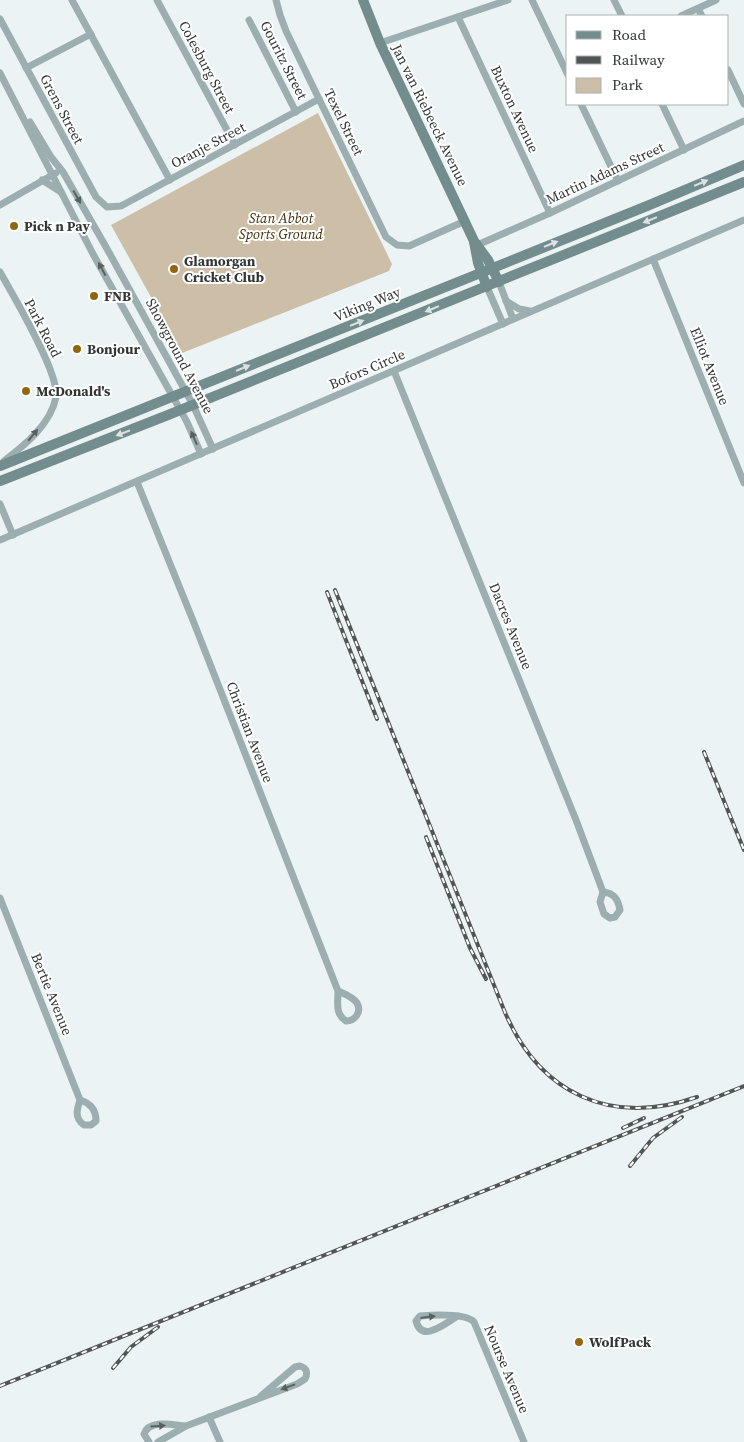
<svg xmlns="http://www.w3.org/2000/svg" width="744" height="1442" font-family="'Source Serif 4',serif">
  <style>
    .green { fill: #cdbea8 }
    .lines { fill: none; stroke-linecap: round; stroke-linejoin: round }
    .street { stroke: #9caeaf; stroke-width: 7 }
    .secondary { stroke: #738d8e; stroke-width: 10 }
    .rail-casing { stroke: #515555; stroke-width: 4 }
    .rail { stroke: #fff; stroke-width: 2; stroke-dasharray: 5.5; stroke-linecap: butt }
    .oneway { fill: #dce2e3 }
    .oneway2 { fill: #586060 }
    .poi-dot { fill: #91660f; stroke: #fff; stroke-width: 2 }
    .labels { text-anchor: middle; stroke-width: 4; stroke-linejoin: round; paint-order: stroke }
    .street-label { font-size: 14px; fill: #333636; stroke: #fff }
    .park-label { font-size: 14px; font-style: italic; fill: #422e09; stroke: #fff }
    .poi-label { font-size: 14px; font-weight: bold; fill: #333636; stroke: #fff; text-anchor: start }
  </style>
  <rect width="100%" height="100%" fill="#ebf3f4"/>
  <!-- green -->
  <path class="green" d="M318 113 392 264 389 271 182 353 111 225Z"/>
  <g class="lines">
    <!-- street -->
    <g class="street">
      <path d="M72 0 170 180"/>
      <path d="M157 0 235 145"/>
      <path d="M276 0 280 15 286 31 386 237 397 245 409 246 465 221"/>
      <path d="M532 0 568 75"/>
      <path d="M614 0 622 16"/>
      <path d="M698 9 702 16"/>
      <path d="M681 16 716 0"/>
      <path d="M458 17 550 213"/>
      <path d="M0 19 96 197 107 207 121 206 319 99"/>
      <path d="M249 20 296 112"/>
      <path d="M380 43 508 0"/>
      <path d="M26 68 91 34"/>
      <path d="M728 70 744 104"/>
      <path d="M0 73 93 254 187 422 201 454"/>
      <path d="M581 104 618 181"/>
      <path d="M662 104 684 150"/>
      <path d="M30 122 51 157 63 172 106 247 193 405 213 449"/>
      <path d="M42 180 61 192"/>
      <path d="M0 205 56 173"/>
      <path d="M475 246 550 213 744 121"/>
      <path d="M653 259 744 483"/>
      <path d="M0 272C13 295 60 374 56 397 51 424 25 445 4 461"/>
      <path d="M499 282 513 319"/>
      <path d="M487 287 503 324"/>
      <path d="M506 301 519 309 530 311"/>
      <path d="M394 371 576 820 603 892"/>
      <path d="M137 482 194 623 338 991C338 1003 335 1014 346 1021 355 1021 362 1012 357 1003 353 997 345 994 338 991"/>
      <path d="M0 504 13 535"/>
      <path d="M0 540 744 220"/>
      <path d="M603 892C614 893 618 899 620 910L615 917 610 918 604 914 600 902Z"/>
      <path d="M0 898 80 1100"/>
      <path d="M80 1100C90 1103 96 1110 96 1121L91 1125H84C74 1118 77 1109 80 1100Z"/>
      <path d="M458 1316C445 1323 422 1344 416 1321L420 1316C433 1315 465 1313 474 1322L524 1442"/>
      <path d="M209 1417 220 1442"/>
      <path d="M149 1442 144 1434C149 1419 173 1425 185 1426"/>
      <path d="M158 1442 186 1426 297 1384 305 1379C308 1373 307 1368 300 1366L295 1367 261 1396"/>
    </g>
    <!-- secondary -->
    <g class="secondary">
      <path d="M363 0 380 43 474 241 488 260 499 282"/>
      <path d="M474 242 478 263 487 287"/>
      <path d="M0 466 647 206 744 165"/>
      <path d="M0 481 168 415 744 182"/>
    </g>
    <defs>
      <g id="rail">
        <path d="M335 590 504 1010C539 1094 611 1127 697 1097"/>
        <path d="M327 592 377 719"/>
        <path d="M704 752 744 850"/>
        <path d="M426 837 470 948 486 979"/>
        <path d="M623 1128 644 1118"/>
        <path d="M630 1166 653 1138 682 1117"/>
        <path d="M113 1368 131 1347 158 1327"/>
        <path d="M0 1386 744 1086"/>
      </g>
    </defs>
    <!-- rail casing -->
    <use href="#rail" class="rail-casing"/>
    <!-- rail -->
    <use href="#rail" class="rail"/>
  </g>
  <!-- one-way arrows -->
  <defs><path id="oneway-solid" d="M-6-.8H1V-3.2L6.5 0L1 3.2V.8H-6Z" transform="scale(1.25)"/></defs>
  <g class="oneway">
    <use href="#oneway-solid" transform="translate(701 183) rotate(-23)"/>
    <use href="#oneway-solid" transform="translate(650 220) rotate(158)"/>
    <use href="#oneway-solid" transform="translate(551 244) rotate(-22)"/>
    <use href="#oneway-solid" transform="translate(432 309) rotate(158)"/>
    <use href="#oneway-solid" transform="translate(357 323) rotate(-22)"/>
    <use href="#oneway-solid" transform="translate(243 368) rotate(-22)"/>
    <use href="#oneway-solid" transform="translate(123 433) rotate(159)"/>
  </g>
  <g class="oneway2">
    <use href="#oneway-solid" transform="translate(77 197) rotate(60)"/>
    <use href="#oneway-solid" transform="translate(102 269) rotate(-118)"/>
    <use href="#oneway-solid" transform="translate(33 435) rotate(-50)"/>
    <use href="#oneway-solid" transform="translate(194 438) rotate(-114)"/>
    <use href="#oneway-solid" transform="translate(428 1317) rotate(-7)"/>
    <use href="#oneway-solid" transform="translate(288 1387) rotate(160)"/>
    <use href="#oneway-solid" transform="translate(158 1426) rotate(-4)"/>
  </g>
  <!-- markers -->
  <g class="poi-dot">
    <circle cx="14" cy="226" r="5"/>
    <circle cx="174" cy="269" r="5"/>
    <circle cx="94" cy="296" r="5"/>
    <circle cx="77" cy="349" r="5"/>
    <circle cx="26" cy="391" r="5"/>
    <circle cx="579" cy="1342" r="5"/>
  </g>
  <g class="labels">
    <!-- street labels -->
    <g class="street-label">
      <text transform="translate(284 60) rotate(63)" y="5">Gouritz Street</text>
      <text transform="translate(207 67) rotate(62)" y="5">Colesburg Street</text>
      <text transform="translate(62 109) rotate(62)" y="5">Grens Street</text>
      <text transform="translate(515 109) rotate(65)" y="5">Buxton Avenue</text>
      <text transform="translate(430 115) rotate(64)" y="5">Jan van Riebeeck Avenue</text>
      <text transform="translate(344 122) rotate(64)" y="5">Texel Street</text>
      <text transform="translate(208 145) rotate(-28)" y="5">Oranje Street</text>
      <text transform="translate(605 173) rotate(-25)" y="5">Martin Adams Street</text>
      <text transform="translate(367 304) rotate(-22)" y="5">Viking Way</text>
      <text transform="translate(43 328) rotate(63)" y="5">Park Road</text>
      <text transform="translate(180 356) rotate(62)" y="5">Showground Avenue</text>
      <text transform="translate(710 366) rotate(68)" y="5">Elliot Avenue</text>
      <text transform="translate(367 369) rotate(-23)" y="5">Bofors Circle</text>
      <text transform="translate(511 626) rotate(68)" y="5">Dacres Avenue</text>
      <text transform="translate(250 732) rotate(69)" y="5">Christian Avenue</text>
      <text transform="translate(52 994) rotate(68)" y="5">Bertie Avenue</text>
      <text transform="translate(507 1369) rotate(67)" y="5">Nourse Avenue</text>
    </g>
    <!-- park labels -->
    <g class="park-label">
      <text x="281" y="223">Stan Abbot<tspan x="281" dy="16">Sports Ground</tspan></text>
    </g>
    <!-- poi labels -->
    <g class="poi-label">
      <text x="24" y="231">Pick n Pay</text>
      <text x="184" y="266">Glamorgan<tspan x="184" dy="16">Cricket Club</tspan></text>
      <text x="104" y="301">FNB</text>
      <text x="87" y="354">Bonjour</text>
      <text x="36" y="396">McDonald's</text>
      <text x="589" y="1347">WolfPack</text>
    </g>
  </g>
  <!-- legend -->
  <rect x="566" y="15" width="162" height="90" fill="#ffffff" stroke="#adafaf"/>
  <rect x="576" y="31" width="25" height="8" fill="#738d8e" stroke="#adafaf"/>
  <text x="612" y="40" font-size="15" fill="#333636">Road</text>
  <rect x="576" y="56" width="25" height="8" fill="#515555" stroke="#adafaf"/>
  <text x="612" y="65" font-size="15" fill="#333636">Railway</text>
  <rect x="576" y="78" width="25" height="15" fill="#cdbea8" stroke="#adafaf"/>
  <text x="612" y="90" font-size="15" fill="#333636">Park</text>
</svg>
